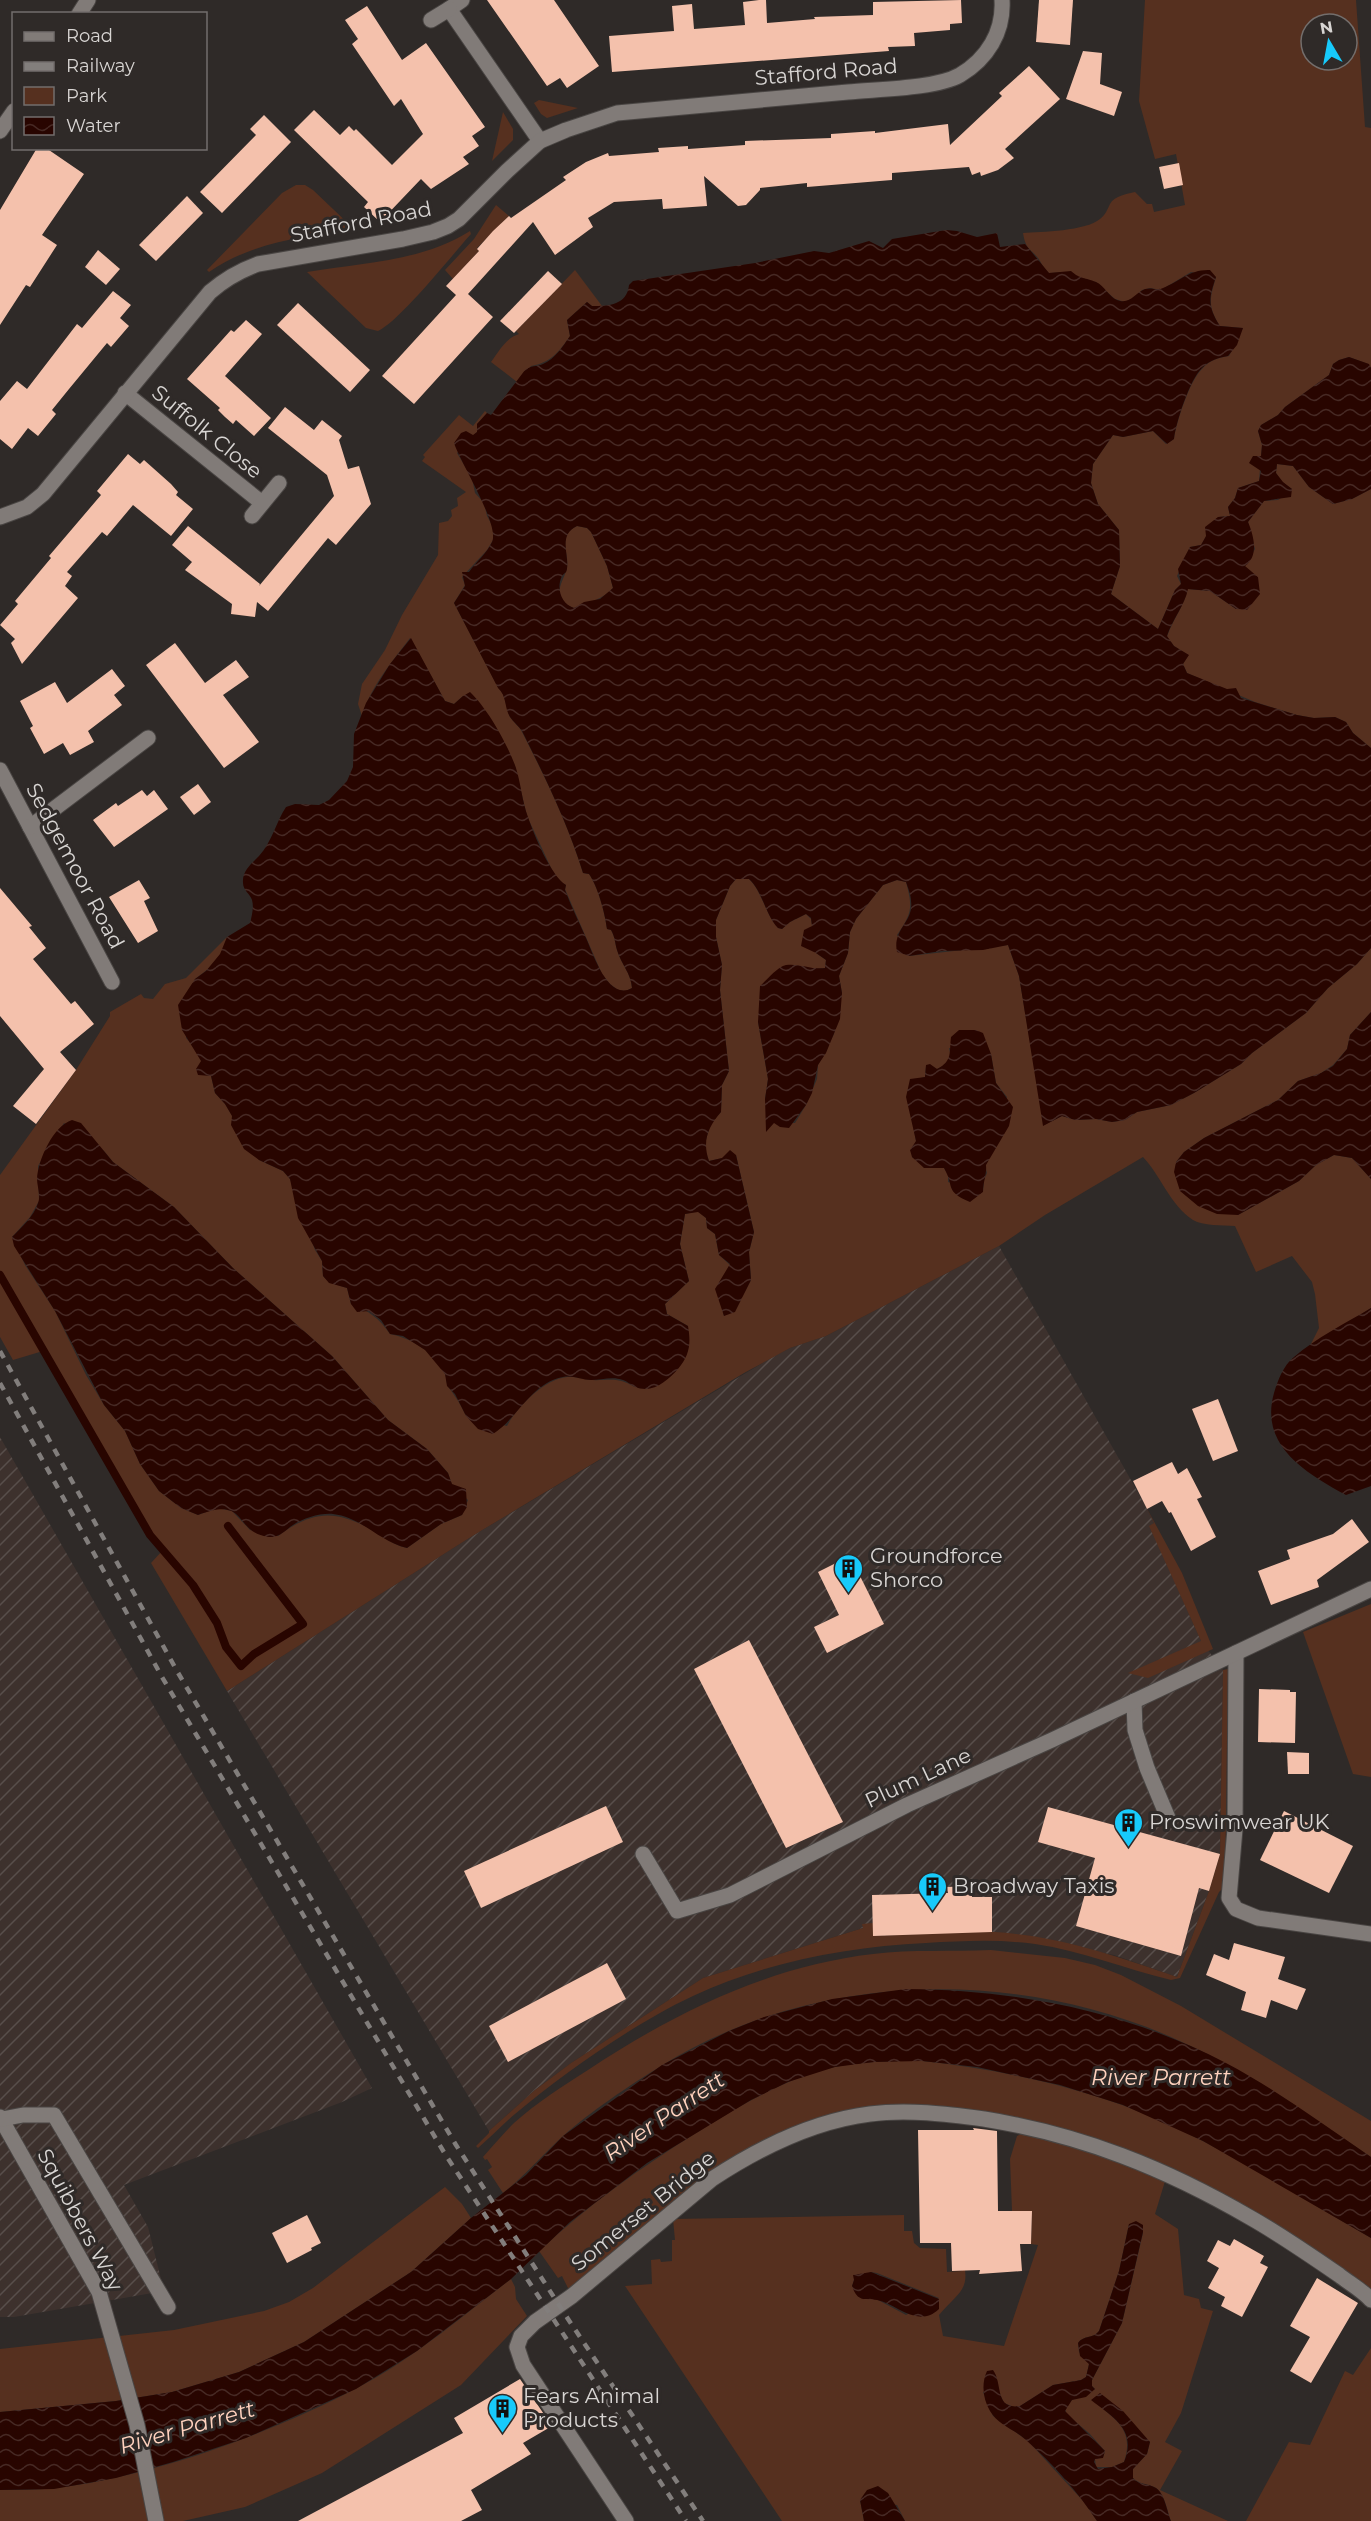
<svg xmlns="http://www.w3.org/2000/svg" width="1371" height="2521" font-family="Montserrat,sans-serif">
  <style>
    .industrial { fill: url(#industrial-furrows) }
    .green { fill: #56301f; fill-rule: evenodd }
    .water { fill: url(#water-waves); fill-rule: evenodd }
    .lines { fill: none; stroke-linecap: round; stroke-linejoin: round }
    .stream { stroke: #280500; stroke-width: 8 }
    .building { fill: #f4c1ac }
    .minor-casing { stroke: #494543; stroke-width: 17 }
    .minor { stroke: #817b78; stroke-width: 15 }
    .rail { stroke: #827e7c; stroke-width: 4.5; stroke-dasharray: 8 8; stroke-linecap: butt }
    .labels { text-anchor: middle; stroke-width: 6; stroke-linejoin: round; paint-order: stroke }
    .street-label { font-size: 21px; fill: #d8d5d3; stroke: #2f2a28 }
    .poi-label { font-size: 21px; fill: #d8d5d3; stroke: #2f2a28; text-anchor: start }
    .water-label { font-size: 22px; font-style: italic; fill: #ffd2be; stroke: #2f2a28 }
  </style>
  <defs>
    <pattern id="industrial-furrows" width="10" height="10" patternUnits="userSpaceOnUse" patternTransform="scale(1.5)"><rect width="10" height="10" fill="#3d312d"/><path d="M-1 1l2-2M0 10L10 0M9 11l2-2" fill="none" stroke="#584e4b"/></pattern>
    <pattern id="water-waves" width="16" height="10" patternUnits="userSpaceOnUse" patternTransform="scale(1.5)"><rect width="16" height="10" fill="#280500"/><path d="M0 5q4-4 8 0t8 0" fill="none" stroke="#462924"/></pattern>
  </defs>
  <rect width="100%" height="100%" fill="#2f2a28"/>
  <!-- industrial -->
  <g class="industrial">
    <path d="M999 1246 1145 1505 1154 1523 1150 1526 1201 1641 1223 1670 1220 1854 1209 1891 1177 1977 1114 1955 992 1932 873 1936 862 1925 863 1928 703 1978 571 2063 535 2090 489 2131 227 1691 474 1535 771 1358 790 1348 826 1336Z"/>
    <path d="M0 1437 372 2088 342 2102 124 2185 148 2227 164 2291 14 2317H0Z"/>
  </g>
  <!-- green -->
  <g class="green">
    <path d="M1145 0H1356L1365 127 1371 128V368L1368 364 1349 357 1339 360 1333 364 1329 375 1285 407 1278 415 1261 425 1258 431 1262 445 1259 481 1238 488 1235 498 1228 507 1230 516 1218 517 1201 545 1190 547 1177 576 1181 584 1175 590 1158 629 1111 594 1120 566 1119 530 1098 504 1091 483 1093 464 1113 435 1123 437 1153 431 1166 444 1174 439C1176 423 1190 379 1203 368 1210 360 1218 358 1229 356L1243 328 1220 326C1207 306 1210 298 1216 277L1191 272 1161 290 1150 288 1142 290 1134 298 1125 302 1115 299 1096 282 1080 279 1071 272 1049 273C1044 269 1043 266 1040 261 1032 248 1026 252 1023 233 1041 232 1086 231 1100 219 1106 214 1107 210 1110 204 1114 196 1127 194 1135 192L1147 204H1152L1154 212 1185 205 1176 154 1155 159 1139 101ZM1311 24H1347V60H1311Z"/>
    <path d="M539 100 578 108 547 118 541 114 534 103Z"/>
    <path d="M503 112 513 129V140L492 161Z"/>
    <path d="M296 185H305L313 190 354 229C303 237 252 242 209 272L207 270 282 193Z"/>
    <path d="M496 205 509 216 477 248 479 251 453 279 445 270 474 239Z"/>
    <path d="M470 231 471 234C452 255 400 321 378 331L366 328 307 272C361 263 424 261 470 231Z"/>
    <path d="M575 270 602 306H592L587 302 567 320 570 336C559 352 550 363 531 366L517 382 491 362C499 351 506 338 519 334L516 331Z"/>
    <path d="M485 411 487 413 477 424V432L457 453 472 478 475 493 484 503 487 516 493 527V540L487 550 462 577 465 585 454 603 498 687C507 697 505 706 510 717 513 722 519 726 522 732 545 777 568 824 583 873L589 874C598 887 605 913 607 929L611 930C615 937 615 943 617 950 621 964 631 973 632 988L626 991 618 990 610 984 602 974 565 889 566 885 559 881 552 870 527 816 515 766 500 735 463 696 454 704 445 701 410 638C392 662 371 686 362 716L358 704 362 684 385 650 402 615 438 555 439 523 448 521 452 516 451 510 458 506 457 498 466 492 422 461 425 457 423 455 459 415 473 426Z"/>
    <path d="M1277 464 1293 466 1309 487 1333 504 1352 499 1371 489V748L1353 733 1346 722 1335 717 1314 718 1297 715 1255 702 1187 673 1183 664 1188 655 1174 646 1167 637C1172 621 1186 603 1187 589L1210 591 1236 609 1245 566 1255 549 1248 522 1264 501 1278 500 1292 489 1282 482 1276 473Z"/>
    <path d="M577 526 587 528 591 532 607 566 613 588C605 598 586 604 574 608 548 599 564 581 567 568 570 554 556 536 577 526Z"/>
    <path d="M736 879H749C763 893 765 914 778 928L782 929 790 922 806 914 811 919 816 953 826 960 825 968 815 969 786 965 758 1022 768 1079 765 1099 774 1123H795L806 1105 817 1079 818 1065 834 1034 842 993 839 976 848 953 850 932 856 919 883 885 897 880 906 882C913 908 912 913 897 935L909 956 1008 945 1019 976 1044 1125 1062 1116 1075 1120 1096 1119 1112 1122 1125 1120 1137 1112 1171 1105 1194 1093 1241 1064 1252 1053 1306 1013 1328 988 1357 964 1371 948V1012L1350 1035 1347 1049 1333 1065 1321 1073 1298 1081 1278 1100 1204 1138 1184 1152 1176 1162 1238 1215 1299 1181 1316 1165 1334 1155 1352 1158 1371 1179V1308L1310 1346 1319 1328 1315 1294 1312 1282 1292 1256 1256 1272 1235 1226C1222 1225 1203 1226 1193 1220 1170 1205 1161 1176 1143 1157L1045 1215 999 1246 826 1336 790 1348 744 1373 474 1535 227 1691 151 1563 163 1550 150 1535 43 1351 13 1360 0 1337V1175L76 1070 110 1016V1012L141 994 144 998 153 999 165 984 186 978 227 937C226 955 209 969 195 979L186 1038 196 1049 211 1076 215 1093 225 1104 259 1160 283 1171 290 1179 315 1250 322 1261 323 1276 329 1282 347 1288 351 1304C369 1311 379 1318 390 1334 411 1338 437 1353 445 1374 447 1379 446 1384 449 1388 456 1397 461 1405 466 1416L507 1426C517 1407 544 1379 567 1377 575 1376 582 1379 590 1380 610 1381 616 1376 635 1387L688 1326 667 1314 665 1304 689 1281 680 1244 685 1214 698 1211 706 1218 707 1228 715 1234 719 1255 730 1265C721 1281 719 1298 724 1316L744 1293 751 1280 749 1252 754 1232 736 1155 709 1161 704 1146 711 1123 721 1112 722 1085 729 1071 720 990 722 965 716 937V920L730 886ZM949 1048 991 1054 996 1083 1007 1097 994 1148 985 1165 987 1173 984 1180 983 1192 948 1182V1175L944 1168 919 1162 912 1157 916 1141 910 1108 918 1079 925 1077 926 1066 937 1069 945 1065 951 1057ZM64 1123 104 1151 113 1162 174 1207 233 1268 332 1356 388 1420 427 1449 448 1473 452 1485 468 1500 462 1515 441 1524 407 1548C393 1545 386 1538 374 1531 336 1509 313 1510 278 1536L250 1530 232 1511 217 1508 198 1515 181 1508 159 1491 140 1464 125 1431 104 1405 86 1375 55 1311 25 1265 12 1237 30 1217 39 1201 38 1166Z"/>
    <path d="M1145 1505 1182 1573 1213 1649 1148 1678 1128 1673 1201 1641 1149 1526 1154 1523Z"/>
    <path d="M1371 1604V1777L1353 1774 1303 1632Z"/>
    <path d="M1228 1669 1225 1886 1219 1892 1180 1978 1171 1980C1125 1969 1082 1951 1035 1944 999 1939 963 1941 926 1943 846 1947 766 1962 693 1996 635 2023 564 2073 515 2114 502 2125 491 2137 478 2148L476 2146 489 2133V2131L535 2090 571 2063 703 1978 863 1928 862 1924 873 1923V1936C920 1935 970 1928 1016 1934 1071 1940 1125 1959 1177 1977L1209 1891 1220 1854 1223 1670Z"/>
    <path d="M991 1950 1065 1958 1095 1965 1121 1975 1181 2006 1371 2121V2157C1306 2114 1243 2068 1171 2037 1010 1967 812 1972 661 2066 630 2085 590 2112 563 2136 542 2155 525 2176 503 2193L488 2170 492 2167 487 2159 485 2160 483 2157C493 2146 503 2134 514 2123 536 2103 563 2086 588 2070 674 2013 769 1966 873 1954 912 1949 952 1952 991 1950Z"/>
    <path d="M922 2061C990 2068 1057 2082 1122 2105 1210 2137 1290 2192 1371 2238V2289L1313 2249 1238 2202 1173 2168 1112 2144 1045 2124 1001 2115 916 2105 890 2106 769 2139 569 2290 562 2276 558 2278 539 2251C587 2206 640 2168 696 2133 739 2106 785 2078 835 2067 864 2061 893 2061 922 2061Z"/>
    <path d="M1027 2131 1166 2178 1155 2214 1178 2229 1184 2295 1199 2299 1201 2308 1213 2311 1181 2413 1165 2442 1182 2451 1160 2490 1228 2521H1171C1167 2511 1165 2494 1156 2488 1148 2483 1140 2485 1133 2478V2469L1147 2454 1150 2442 1100 2394 1092 2400C1115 2419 1135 2429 1124 2462L1112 2467H1096L1095 2459 1103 2457 1105 2451 1089 2433 1066 2414 1065 2407 1072 2400 1095 2389 1092 2386V2380L1122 2323 1143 2233V2225L1129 2224 1119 2271 1099 2331C1093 2339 1083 2335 1078 2343L1079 2352 1089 2364 1086 2377 1081 2380 1053 2385 1020 2406 1014 2407 1004 2403 998 2390 983 2392 993 2416 1028 2441 1084 2502 1097 2521H905L897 2505 860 2500 864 2521H782L625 2286 652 2284 651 2260 660 2259 661 2262 672 2261V2240H675L673 2219 904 2215V2231H912L914 2243 920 2248 946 2249 947 2272 962 2271V2256C972 2291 959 2291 939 2315L943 2336 1004 2346 1038 2245 1031 2244 1032 2211H1012L1010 2159 1017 2136ZM871 2272 877 2273 939 2298 906 2315 852 2286 854 2280Z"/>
    <path d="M445 2187 462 2204 471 2218 411 2272 304 2342 239 2372 172 2392 116 2401 0 2412V2349L174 2330 264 2311 289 2302 313 2288Z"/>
    <path d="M511 2279 515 2287 516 2299 527 2316 461 2385 322 2473 245 2507 183 2521H0V2490C18 2490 37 2490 55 2488 151 2477 269 2434 355 2389 412 2360 461 2317 511 2279Z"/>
    <path d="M1371 2348V2521H1246L1289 2442 1310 2445 1345 2371 1353 2375Z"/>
  </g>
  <!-- water -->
  <g class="water">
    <path d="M946 230 957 231 977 237 997 233 1000 247 1025 244 1049 273 1071 271C1081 280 1085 277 1096 282 1104 285 1109 297 1117 300 1130 305 1135 293 1145 289 1152 287 1157 291 1163 288 1180 281 1190 269 1210 270L1216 277C1209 298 1207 306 1220 326L1243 328 1237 345 1228 356C1218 358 1210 360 1202 368 1190 379 1176 422 1174 439L1167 444 1153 431 1123 437 1113 435 1093 464 1091 483 1098 504 1119 530 1120 566 1111 594 1158 629 1175 590 1181 584 1178 569 1190 547 1201 545 1206 536 1205 527 1218 517 1230 516 1228 507 1235 498 1238 488 1259 481 1261 471 1249 463 1253 456H1261L1262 445 1258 431 1261 425 1278 415 1285 407 1329 375 1333 364 1339 360 1349 357 1369 364 1371 368V489L1352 499 1333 504 1309 487 1293 466 1277 464 1276 473 1283 482 1292 489 1291 497 1264 501 1248 522C1254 536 1259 556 1245 566L1258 577 1260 594 1247 610 1236 609 1210 591 1188 589C1185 605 1172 620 1167 636L1174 646 1189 655 1183 664 1187 673 1227 689 1236 688 1241 698 1297 715 1314 718 1335 717 1346 722 1353 733 1371 748V948L1357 964 1328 988 1306 1013 1252 1053 1241 1064 1194 1093 1171 1105 1137 1112 1125 1120 1112 1122 1096 1119 1075 1120 1062 1116 1043 1126 1019 976 1008 945 983 950 941 951 909 956 897 952C892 929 914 922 911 901 911 895 908 888 906 882L897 880 883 885 856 919 850 932 848 953 839 976 842 993 840 1019 826 1053 818 1065 812 1093 806 1105 789 1128 780 1127 774 1123 766 1132 765 1099 768 1079 758 1022 760 986C767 980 777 967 786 965 799 963 812 970 825 968L826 960 816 953 801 946 804 930 812 926 811 918 806 914 790 922 782 929 778 928C765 914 763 892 749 879H736L730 886 716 920V937L722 965 720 990 729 1071 722 1085 721 1112C708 1127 702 1141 709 1161L722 1158 730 1150 736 1155 754 1232 749 1252 751 1280 735 1312 724 1316 715 1289 730 1264 719 1255 715 1234 707 1228 706 1218 698 1212 685 1214 680 1244 689 1281 665 1304 667 1314 688 1326C691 1343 690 1355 678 1369 667 1381 653 1394 635 1387 631 1385 627 1381 623 1380 613 1376 601 1380 591 1380 581 1380 573 1375 563 1377 531 1383 518 1418 493 1434L478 1429 466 1416 455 1394 447 1386 445 1374 425 1350 403 1336 390 1334 381 1320 369 1311 357 1312 351 1304 347 1288 329 1283 323 1276 322 1261 298 1218 290 1179 283 1171 259 1160 244 1149 231 1125 232 1116 225 1104 215 1093 211 1076 198 1075 196 1069 201 1061 182 1030 178 1005 195 979 206 971 220 954 227 937 250 923C252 915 254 907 252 900 250 894 243 890 243 883 242 871 251 864 259 856 272 842 276 822 286 807L295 804 319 805 329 800 347 781 353 767 354 734 366 703 390 664 411 638 445 701 454 704 463 696 470 692C488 709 508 745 516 768 521 784 522 801 528 817 534 835 551 876 566 885L565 890C571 906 579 922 586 938 593 953 608 1002 632 988 631 973 621 964 617 950 615 943 615 937 611 930L607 929C605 913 598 887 589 874L583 873C568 824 545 777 522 731 519 726 513 722 510 717 504 707 507 696 498 688L454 603 465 586 462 572H469C476 562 487 553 492 542 500 525 461 464 454 443L461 433 466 431 473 435 477 432V424L487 413 491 415 525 370C531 365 536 367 543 364 555 359 563 346 570 336L567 320 587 302 592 306C609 306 627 305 629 285L633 281 755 263 814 251 829 253 869 241 883 248 892 239ZM577 526 587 528 591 532 607 566 613 588 600 599 584 602 574 608C561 604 556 588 562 576 565 572 566 574 567 569 569 553 558 535 577 526Z"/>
    <path d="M1371 1012V1179L1352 1158 1334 1155 1316 1165 1299 1181 1238 1215 1217 1214 1198 1206 1180 1191 1174 1172 1176 1162 1184 1152 1204 1138 1278 1100 1298 1081 1321 1073 1333 1066 1347 1049 1350 1035Z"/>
    <path d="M959 1030H976L983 1033 991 1054 996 1083 1013 1107 1009 1126 986 1165C987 1174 983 1182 983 1192L970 1202C944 1191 955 1187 944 1168H924L912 1157 910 1150 916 1141 906 1097 910 1079 925 1077 926 1065 930 1064 937 1069C953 1061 949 1052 951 1037Z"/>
    <path d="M72 1120 81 1123 113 1162 174 1207 233 1268 332 1356 388 1420 427 1449 448 1473 452 1484 466 1489 467 1507 462 1515 441 1524 407 1548C380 1542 361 1517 333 1514 320 1513 304 1518 293 1525 285 1530 280 1538 269 1537 233 1533 249 1495 198 1515L181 1508 159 1491 140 1464 125 1431 104 1405 55 1311 14 1246 12 1237C22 1227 34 1216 38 1203 41 1196 37 1186 37 1179 38 1160 53 1126 72 1120Z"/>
    <path d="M1371 1308V1486L1346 1495C1306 1473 1259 1446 1274 1393 1278 1380 1283 1366 1294 1357 1316 1338 1346 1323 1371 1308Z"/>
    <path d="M906 1989C1018 1990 1126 2011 1226 2063 1277 2090 1324 2125 1371 2157V2238L1203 2141 1123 2105 1060 2085 977 2067 922 2061 874 2062 835 2067 788 2082 751 2100 647 2163 570 2222 511 2279 417 2351 356 2389 246 2438 173 2462 116 2478 54 2489 0 2490V2412L116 2401 172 2392 239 2372 304 2342 411 2272 471 2218 526 2175 563 2136 662 2065 729 2031 764 2017 832 1999Z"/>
    <path d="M1136 2221 1143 2225V2232L1122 2323 1092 2380V2386L1095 2389 1086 2397 1072 2400 1065 2411 1105 2451 1103 2458 1095 2459 1094 2462 1098 2469 1112 2467 1124 2462C1137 2430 1114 2418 1091 2400L1100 2393 1123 2411 1150 2442 1147 2454 1133 2469V2478C1140 2486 1148 2483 1156 2488 1165 2494 1167 2512 1171 2521H1097C1078 2492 1052 2463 1026 2440 1014 2429 998 2425 990 2411 983 2399 981 2384 987 2371L993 2370C1003 2383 994 2410 1020 2406L1053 2385 1081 2380 1086 2377 1089 2364 1080 2356 1078 2343C1083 2335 1093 2339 1099 2331L1119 2271 1129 2224Z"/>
    <path d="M871 2272 939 2299V2309C918 2329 897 2304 877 2300 864 2298 858 2303 852 2286L854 2280 853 2275Z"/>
    <path d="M878 2486 888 2493 905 2521H864L860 2500 867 2490Z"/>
  </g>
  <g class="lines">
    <!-- stream -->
    <path class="stream" d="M0 1275 150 1535 193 1585 217 1623 226 1647 241 1666 254 1654 303 1624 228 1526"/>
  </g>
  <!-- building -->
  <g class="building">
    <path d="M487 0H554L599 66 567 88 560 78 547 86Z"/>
    <path d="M759 0H766L767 23 815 19 814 17 873 15V2L961 0 962 23 950 24V30L914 33 915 46 888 47 889 51 612 72 609 36 674 31 672 6 692 4 694 29 745 25 743 2Z"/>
    <path d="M1039 0H1073L1070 45 1036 42Z"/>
    <path d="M367 6 402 60 426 43 485 127 472 136 479 146 463 157 469 164 431 189 421 179 380 222 364 207 368 202 294 130 314 110 340 135 349 126 354 131 356 129 392 165 423 134 401 99 394 106 352 44 358 39 345 20Z"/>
    <path d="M1083 51 1102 53 1100 84 1122 92 1114 116 1066 99Z"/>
    <path d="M1029 66 1060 99 1005 149 1014 158 998 170 981 176 980 172 972 175 969 167 892 173V180L807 187V183L760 188V190L746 205 738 206 704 176 707 206 663 209 662 199 614 202 588 218 593 227 555 255 533 222 468 294 493 317 414 404 382 376 456 295 446 286 479 251 477 249 493 231 509 216 511 218 566 180 563 177 586 162 608 153 609 156 659 152 658 148 688 146V149L745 145V141L831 138V134L875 131V133L948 124 950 145 1002 96 999 93Z"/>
    <path d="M264 115 291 142 222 213 200 192 256 135 250 129Z"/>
    <path d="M37 148H46L84 174 42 235 57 245 30 287 26 285 0 325V210Z"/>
    <path d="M1179 163 1183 185 1164 189 1159 167Z"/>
    <path d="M187 196 203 213 156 261 139 245Z"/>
    <path d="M98 250 120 269 106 285 85 267Z"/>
    <path d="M548 271 562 284 514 333 500 321Z"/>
    <path d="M113 291 131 305 120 318 129 326 111 347 107 343 69 389 52 410 56 414 38 436 28 428 12 449 0 439V401L17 381 27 389 77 324 82 328Z"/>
    <path d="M298 303 370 370 350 392 277 325Z"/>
    <path d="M246 320 262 334 225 376 271 418 254 436 236 420 233 424 225 417 218 410 220 408 187 379 231 330 234 332Z"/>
    <path d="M285 407 314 430 322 420 342 436 339 440 348 469 359 466 371 504 336 545 328 538 268 611 257 602 255 617 231 614 232 604 185 570 192 562 172 545 188 526 260 584 259 586 334 496 327 475 268 428Z"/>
    <path d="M128 454 140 464 144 460 171 484 178 492 176 495 193 509 171 536 133 505 107 536 102 532 67 572 72 576 65 586 78 598 22 664 11 643 15 639 0 625 18 604 15 601 51 558 49 556 101 495 97 491Z"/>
    <path d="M175 643 205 683 236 660 249 677 223 695 259 742 224 768 146 665Z"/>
    <path d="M112 669 125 686 114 695 122 705 88 731 94 742 70 755 63 743 44 754 30 728 33 726 20 701 55 682 67 703Z"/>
    <path d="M198 784 211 802 194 815 180 797Z"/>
    <path d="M142 790 147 796 154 790 168 809 114 847 93 820 116 803 118 806Z"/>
    <path d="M139 880 150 898 144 901 158 931 138 943 109 897Z"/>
    <path d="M0 888 32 926 29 927 46 948 33 959 71 1004 75 1001 94 1024 60 1052 76 1070 36 1124 13 1106 44 1069 0 1016Z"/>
    <path d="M1218 1399 1238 1451 1213 1461 1192 1409Z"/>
    <path d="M1172 1462 1178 1474 1187 1468 1202 1497 1197 1499 1216 1537 1191 1551 1171 1512 1169 1513 1162 1501 1147 1509 1133 1481Z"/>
    <path d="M1352 1519 1369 1542 1317 1580 1319 1587 1271 1605 1258 1571 1290 1559 1287 1550 1333 1534Z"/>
    <path d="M850 1556 884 1624 827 1653 814 1627 839 1615 818 1572Z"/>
    <path d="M749 1640 843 1822 786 1848 694 1669Z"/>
    <path d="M1259 1689 1290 1690V1692H1296L1295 1743 1258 1742Z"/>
    <path d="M1287 1752 1309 1753V1774H1288Z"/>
    <path d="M606 1806 623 1842 481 1908 464 1871Z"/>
    <path d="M1048 1807 1220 1854 1209 1891 1199 1888 1181 1956 1076 1926 1095 1858 1038 1842Z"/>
    <path d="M1284 1811 1353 1846 1329 1893 1260 1860Z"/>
    <path d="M971 1886 972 1897H992V1932L873 1936 872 1895 948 1893 947 1887Z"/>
    <path d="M1234 1943 1285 1957 1278 1979 1306 1989 1297 2010 1271 2000 1266 2018 1241 2010 1246 1992 1206 1975 1214 1954 1229 1960Z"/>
    <path d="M607 1963 626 1999 508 2062 489 2026Z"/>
    <path d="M973 2128 997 2131 998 2211H1032L1031 2244H1020L1022 2271 979 2274 980 2270 952 2271 951 2243H920L918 2130H974Z"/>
    <path d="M307 2215 321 2243 311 2248 312 2250 287 2263 272 2233Z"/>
    <path d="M1234 2239 1264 2256 1260 2263 1268 2267 1242 2317 1221 2306 1225 2297 1208 2288 1219 2268 1207 2261 1218 2240 1230 2246Z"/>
    <path d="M1317 2278 1358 2303 1311 2383 1290 2371 1310 2337 1290 2326Z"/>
    <path d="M520 2379 552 2426 523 2443 531 2454 471 2490 482 2510 461 2521H298L463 2433 454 2418Z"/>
  </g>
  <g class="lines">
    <defs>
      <g id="minor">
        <path d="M462 0 449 9 540 141"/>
        <path d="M79 14 88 0"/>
        <path d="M431 20 449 9"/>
        <path d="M0 131 14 111"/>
        <path d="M125 393 262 503"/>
        <path d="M252 516 279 483"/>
        <path d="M0 517 27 507 43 494 210 292C225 279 239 271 258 264L403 239 433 232 448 226 459 219 507 171 540 141 566 130 617 113C694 106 771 99 848 92 878 89 935 89 960 75 987 59 1004 32 1002 0"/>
        <path d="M0 770 112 982"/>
        <path d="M30 827 148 738"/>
        <path d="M1236 1653 1235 1829 1229 1898 1236 1909 1258 1918 1371 1934"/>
        <path d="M1134 1701 1135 1730 1147 1768 1168 1818"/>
        <path d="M643 1854 677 1911 730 1895 907 1805 1052 1740 1371 1589"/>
        <path d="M0 2117 99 2292 137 2425 156 2521"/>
        <path d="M2 2119 23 2115H54L168 2307"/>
        <path d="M626 2521 523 2365 517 2347 521 2336 535 2322 572 2296 712 2179C759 2148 814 2121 870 2114 907 2109 947 2114 984 2119 1082 2135 1165 2168 1251 2218 1281 2235 1310 2255 1339 2275 1349 2283 1362 2290 1371 2300"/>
      </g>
    </defs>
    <!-- minor casing -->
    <use href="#minor" class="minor-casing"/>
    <!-- minor -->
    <use href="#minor" class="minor"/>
    <!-- rail -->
    <g class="rail">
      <path d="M0 1351 177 1671 456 2145 568 2319 703 2521"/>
      <path d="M0 1383 162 1677 445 2154 686 2521"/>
    </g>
  </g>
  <!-- icons -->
  <defs>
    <symbol id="building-pin" viewBox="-11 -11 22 30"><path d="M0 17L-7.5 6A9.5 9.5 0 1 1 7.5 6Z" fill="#17cafb" stroke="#2f2a28"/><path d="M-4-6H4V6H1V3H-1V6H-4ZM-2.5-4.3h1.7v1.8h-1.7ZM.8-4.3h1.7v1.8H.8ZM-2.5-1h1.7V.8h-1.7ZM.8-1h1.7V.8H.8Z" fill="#111"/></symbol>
  </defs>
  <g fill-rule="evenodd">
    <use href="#building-pin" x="832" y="1552" width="33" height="45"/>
    <use href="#building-pin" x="1112" y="1806" width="33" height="45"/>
    <use href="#building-pin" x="916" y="1870" width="33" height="45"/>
    <use href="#building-pin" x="486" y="2392" width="33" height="45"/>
  </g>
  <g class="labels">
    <!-- street labels -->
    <g class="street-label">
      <text transform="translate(826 72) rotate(-5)" y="7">Stafford Road</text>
      <text transform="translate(361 222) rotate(-11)" y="7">Stafford Road</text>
      <text transform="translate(207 432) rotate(39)" y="7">Suffolk Close</text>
      <text transform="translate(75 866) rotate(62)" y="7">Sedgemoor Road</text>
      <text transform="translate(918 1778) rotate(-25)" y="7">Plum Lane</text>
      <text transform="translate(643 2211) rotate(-39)" y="7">Somerset Bridge</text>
      <text transform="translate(80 2220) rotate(62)" y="7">Squibbers Way</text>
    </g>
    <!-- poi labels -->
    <g class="poi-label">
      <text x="870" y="1563">Groundforce<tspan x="870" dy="24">Shorco</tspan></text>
      <text x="1149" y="1829">Proswimwear UK</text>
      <text x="953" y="1893">Broadway Taxis</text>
      <text x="523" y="2403">Fears Animal<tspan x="523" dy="24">Products</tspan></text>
    </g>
    <!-- water labels -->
    <g class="water-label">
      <text x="1161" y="2085">River Parrett</text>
      <text transform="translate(664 2116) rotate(-34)" y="8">River Parrett</text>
      <text transform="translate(187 2427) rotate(-16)" y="8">River Parrett</text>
    </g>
  </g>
  <!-- legend -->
  <rect x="12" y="12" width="195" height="138" fill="#2f2a28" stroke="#736e6c" stroke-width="1.5"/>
  <rect x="24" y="32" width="30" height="9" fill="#817b78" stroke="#736e6c" stroke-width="1.5"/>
  <text x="66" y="42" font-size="18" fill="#d8d5d3">Road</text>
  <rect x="24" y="62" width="30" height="9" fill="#827e7c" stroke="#736e6c" stroke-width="1.5"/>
  <text x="66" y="72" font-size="18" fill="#d8d5d3">Railway</text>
  <rect x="24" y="87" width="30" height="18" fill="#56301f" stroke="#736e6c" stroke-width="1.5"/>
  <text x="66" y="102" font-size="18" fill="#d8d5d3">Park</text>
  <rect x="24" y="117" width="30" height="18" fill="url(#water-waves)" stroke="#736e6c" stroke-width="1.5"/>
  <text x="66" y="132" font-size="18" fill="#d8d5d3">Water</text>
  <!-- north arrow -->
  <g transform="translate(1329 42) rotate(350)"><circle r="28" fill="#2f2a28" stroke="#736e6c" stroke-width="1.5"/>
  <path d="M0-4.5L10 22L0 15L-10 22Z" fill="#17cafb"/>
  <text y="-9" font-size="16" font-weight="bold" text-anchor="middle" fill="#d8d5d3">N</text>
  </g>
</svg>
